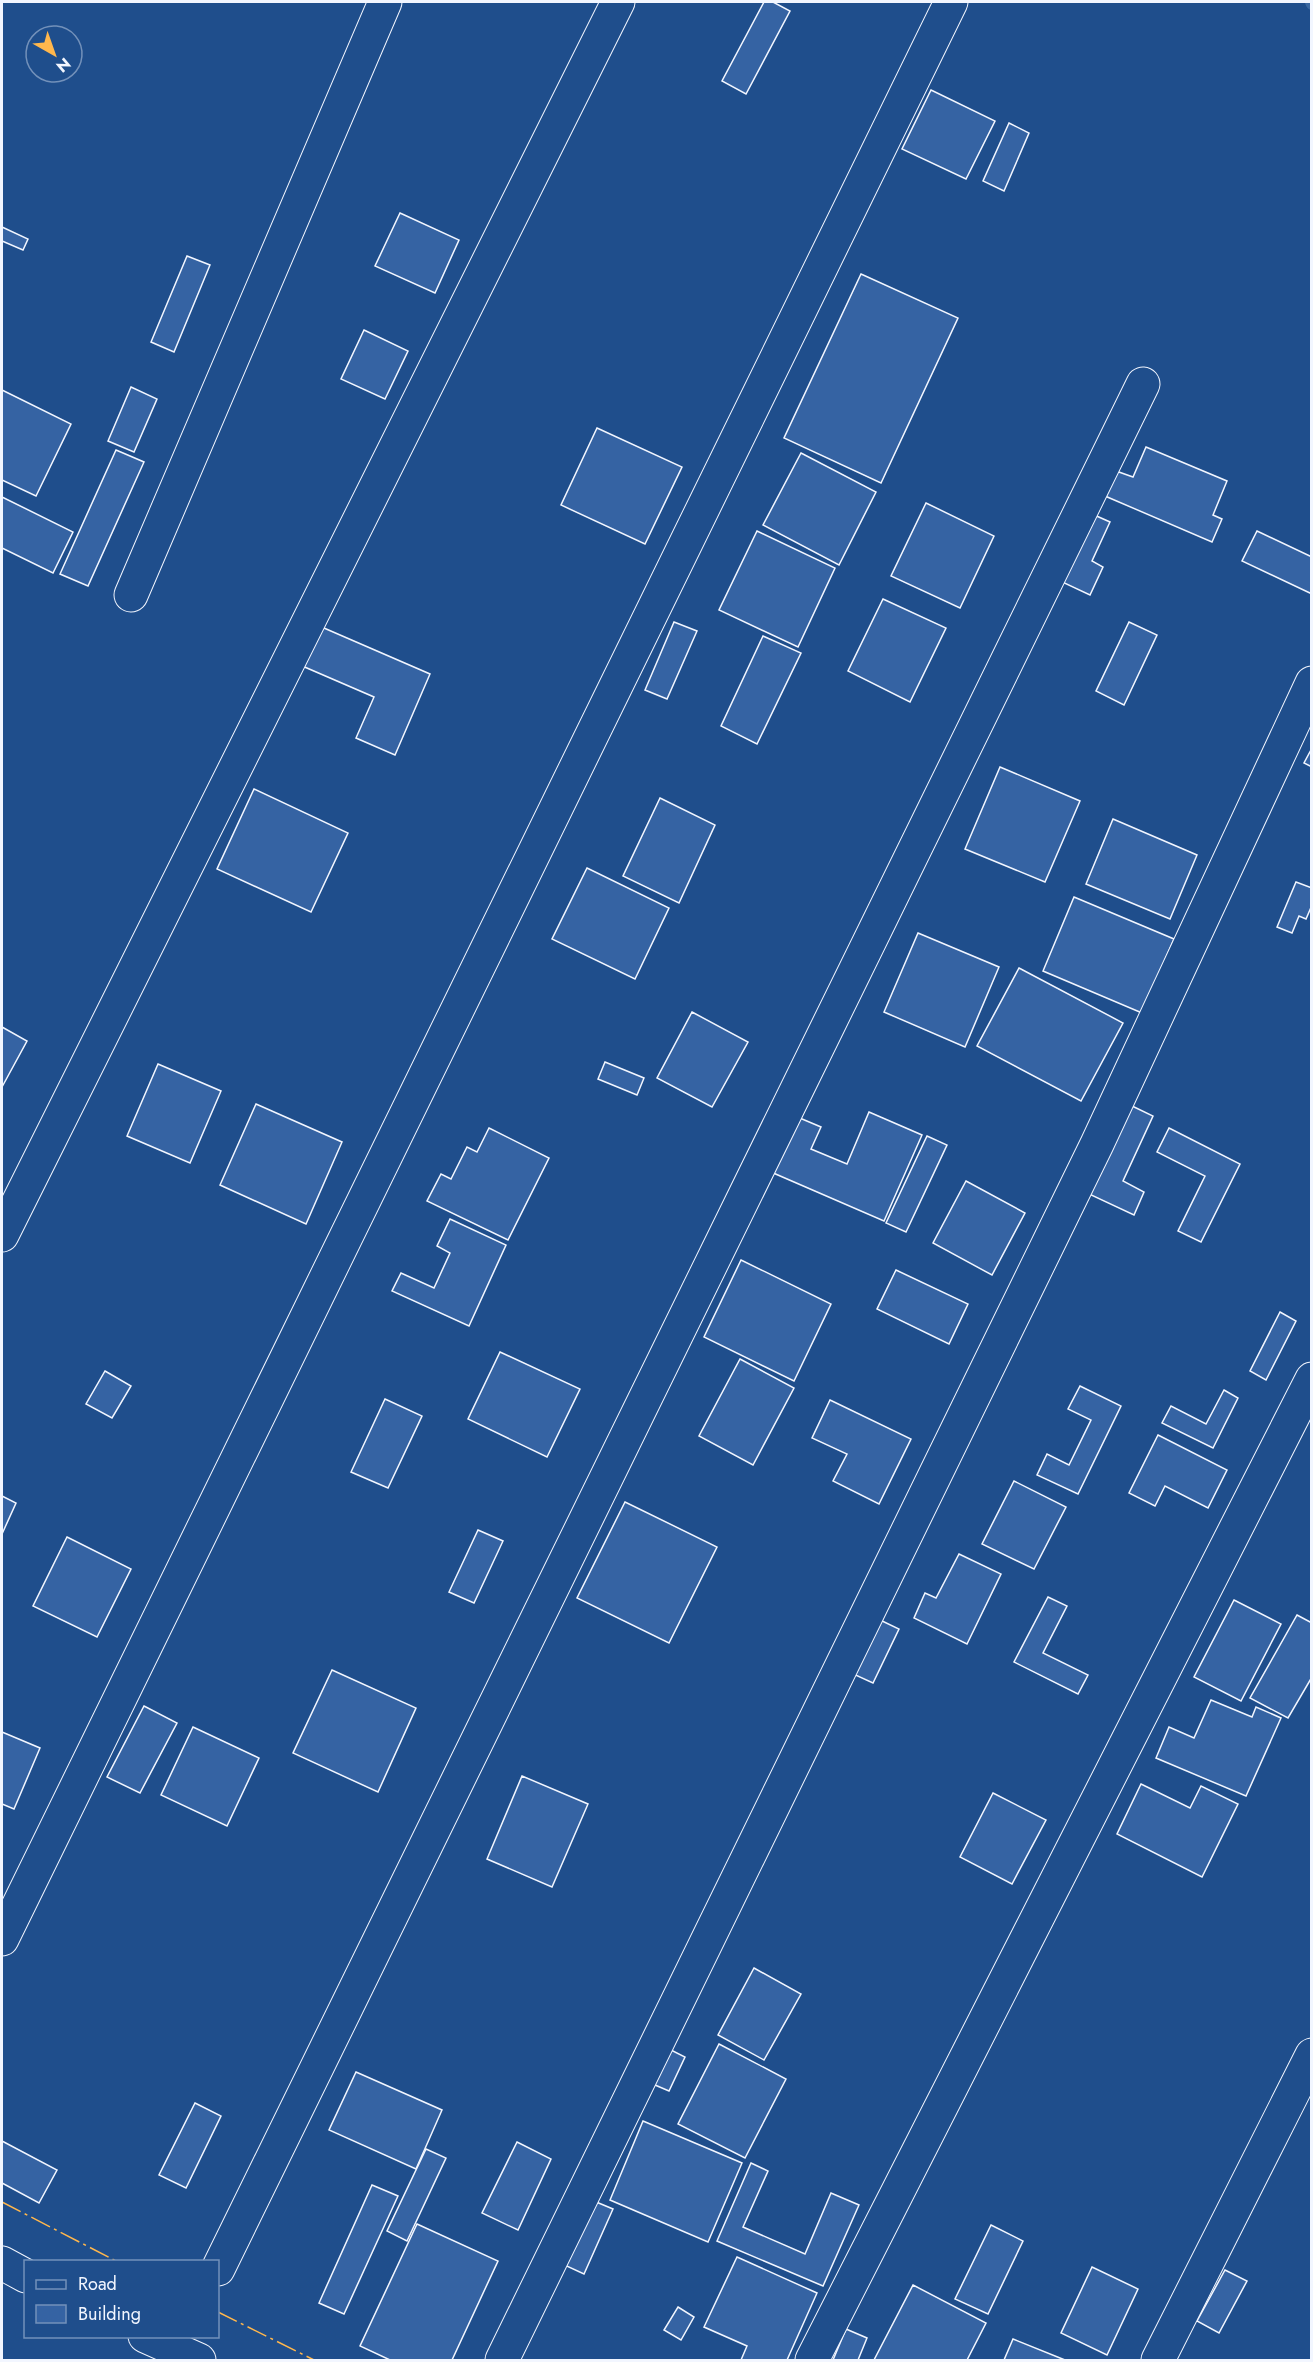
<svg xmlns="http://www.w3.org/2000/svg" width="1313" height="2362" font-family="Jost,sans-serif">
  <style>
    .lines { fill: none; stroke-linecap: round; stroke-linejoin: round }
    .stream { stroke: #3b69a3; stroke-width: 12 }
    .building { fill: #3563a3; stroke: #f2f6ff; stroke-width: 1.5 }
    .minor-casing { stroke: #f2f6ff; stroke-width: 35 }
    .minor { stroke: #1f4e8c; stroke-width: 33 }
    .power { stroke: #ffb74d; stroke-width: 1.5; stroke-dasharray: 21 4.5 3 4.5; stroke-linecap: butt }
  </style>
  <rect width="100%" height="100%" fill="#1f4e8c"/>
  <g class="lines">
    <!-- stream -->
    <path class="stream" d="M1311 2 1312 4"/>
  </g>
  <!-- building -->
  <g class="building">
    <path d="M764 2H773L790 11 746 94 722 81Z"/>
    <path d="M931 90 995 121 966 179 902 149Z"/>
    <path d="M1009 123 1029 133 1004 191 983 181Z"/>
    <path d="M400 213 459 240 435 293 375 266Z"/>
    <path d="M2 227 28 239 23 250 2 241Z"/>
    <path d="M187 256 210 265 174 352 151 342Z"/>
    <path d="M861 274 958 318 881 483 784 438Z"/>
    <path d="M364 330 408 351 385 399 341 379Z"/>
    <path d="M131 387 157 399 134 452 108 441Z"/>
    <path d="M2 390 71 424 36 496 2 480Z"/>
    <path d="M597 428 682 467 645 544 561 505Z"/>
    <path d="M1146 447 1227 481 1213 515 1222 519 1212 542 1105 496 1116 471 1133 477Z"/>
    <path d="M116 450 144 462 88 586 60 574Z"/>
    <path d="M801 453 876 492 839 565 763 525Z"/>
    <path d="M2 497 73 532 53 573 2 548Z"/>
    <path d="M926 503 994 536 960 608 891 576Z"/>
    <path d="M1092 514 1110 522 1092 561 1103 567 1090 595 1060 581Z"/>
    <path d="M757 531 835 568 798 647 719 610Z"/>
    <path d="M1257 531 1312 557V594L1242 561Z"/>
    <path d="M883 599 946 628 910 702 848 671Z"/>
    <path d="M674 622 697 631 667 699 645 690Z"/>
    <path d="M1129 622 1157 635 1124 705 1096 691Z"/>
    <path d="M317 625 430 674 395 755 356 738 374 697 300 665Z"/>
    <path d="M763 636 801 653 757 744 721 726Z"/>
    <path d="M1312 748V767L1304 763Z"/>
    <path d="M1000 767 1080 801 1045 882 965 849Z"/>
    <path d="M254 789 348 833 311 912 217 869Z"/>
    <path d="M660 798 715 825 679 903 623 876Z"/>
    <path d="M1113 819 1197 855 1170 919 1086 884Z"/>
    <path d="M587 868 669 908 635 979 552 939Z"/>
    <path d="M1296 882 1312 888V905L1306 919 1299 916 1292 933 1277 927Z"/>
    <path d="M1074 897 1174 939 1142 1013 1043 971Z"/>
    <path d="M918 933 999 967 965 1047 884 1012Z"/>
    <path d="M1019 968 1123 1023 1081 1101 977 1046Z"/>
    <path d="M692 1012 748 1042 712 1107 657 1078Z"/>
    <path d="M2 1027 27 1041 2 1087Z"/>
    <path d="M605 1062 644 1078 637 1095 598 1079Z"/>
    <path d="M158 1064 221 1091 190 1163 127 1136Z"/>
    <path d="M256 1104 342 1142 306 1224 220 1185Z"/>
    <path d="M1130 1105 1153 1116 1123 1181 1144 1192 1134 1215 1089 1194Z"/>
    <path d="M869 1112 922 1135 884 1221 771 1172 795 1116 821 1127 811 1149 847 1164Z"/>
    <path d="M489 1128 549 1158 508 1240 427 1201 441 1174 451 1179 467 1147 477 1152Z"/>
    <path d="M1169 1128 1240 1164 1201 1242 1178 1231 1205 1176 1157 1152Z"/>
    <path d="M927 1136 947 1145 906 1232 886 1223Z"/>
    <path d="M966 1181 1025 1213 992 1275 933 1243Z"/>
    <path d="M450 1219 506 1245 469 1326 392 1291 401 1273 434 1288 450 1253 437 1246Z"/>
    <path d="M741 1260 831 1304 794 1381 704 1337Z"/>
    <path d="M896 1270 968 1304 949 1344 877 1309Z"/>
    <path d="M1280 1312 1296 1321 1266 1380 1250 1371Z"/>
    <path d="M500 1352 580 1389 547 1457 468 1419Z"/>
    <path d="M740 1359 794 1388 753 1465 699 1436Z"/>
    <path d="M105 1371 131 1386 112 1418 86 1404Z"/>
    <path d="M1080 1386 1121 1406 1078 1494 1037 1475 1047 1454 1069 1465 1091 1420 1068 1409Z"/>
    <path d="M1224 1390 1238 1398 1213 1448 1162 1423 1171 1406 1206 1424Z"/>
    <path d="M385 1399 422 1416 388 1488 351 1472Z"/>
    <path d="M830 1400 911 1439 879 1504 833 1481 847 1454 812 1438Z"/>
    <path d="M1158 1435 1227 1470 1208 1508 1165 1486 1155 1506 1129 1493Z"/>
    <path d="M1014 1481 1066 1507 1034 1569 982 1544Z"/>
    <path d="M2 1496 16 1503 2 1534Z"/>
    <path d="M625 1502 717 1547 669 1643 577 1598Z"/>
    <path d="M478 1530 503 1541 474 1603 449 1592Z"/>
    <path d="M67 1537 131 1569 97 1637 33 1606Z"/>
    <path d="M959 1554 1001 1574 967 1644 914 1618 925 1593 936 1598Z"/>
    <path d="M1048 1597 1067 1606 1043 1653 1088 1675 1078 1694 1014 1662Z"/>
    <path d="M1234 1600 1281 1624 1241 1701 1194 1677Z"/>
    <path d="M1297 1615 1312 1623V1677L1288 1718 1250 1698Z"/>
    <path d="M878 1619 899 1629 873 1683 851 1673Z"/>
    <path d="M332 1670 416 1708 378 1792 293 1753Z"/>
    <path d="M1211 1700 1252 1717 1256 1707 1281 1718 1246 1796 1156 1758 1169 1727 1194 1738Z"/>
    <path d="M144 1706 177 1723 140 1793 107 1777Z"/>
    <path d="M193 1727 259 1758 227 1826 161 1795Z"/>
    <path d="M2 1732 40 1748 14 1809 2 1804Z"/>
    <path d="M522 1776 588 1804 552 1887 487 1859Z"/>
    <path d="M1141 1784 1190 1808 1201 1786 1238 1804 1202 1877 1117 1834Z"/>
    <path d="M993 1793 1046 1820 1012 1884 960 1857Z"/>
    <path d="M754 1968 801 1994 764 2060 718 2035Z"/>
    <path d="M719 2044 786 2079 745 2158 678 2124Z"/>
    <path d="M665 2047 685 2057 669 2091 648 2082Z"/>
    <path d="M356 2072 442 2110 416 2169 329 2130Z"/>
    <path d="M195 2103 221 2116 186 2188 159 2175Z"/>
    <path d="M643 2121 742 2163 708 2242 610 2200Z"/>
    <path d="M2 2141 57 2170 39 2203 2 2183Z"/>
    <path d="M517 2142 551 2159 518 2230 482 2213Z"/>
    <path d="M426 2149 446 2158 407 2241 387 2231Z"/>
    <path d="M751 2163 768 2171 743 2227 805 2254 831 2193 859 2205 823 2286 717 2241Z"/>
    <path d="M372 2185 398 2196 344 2314 319 2303Z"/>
    <path d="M589 2199 613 2209 584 2274 560 2263Z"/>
    <path d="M417 2224 498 2261 452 2360H390L360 2346Z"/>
    <path d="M991 2225 1023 2241 988 2314 955 2299Z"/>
    <path d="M737 2257 817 2293 787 2360H741L747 2346 704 2327Z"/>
    <path d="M1092 2267 1138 2289 1107 2355 1061 2333Z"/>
    <path d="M1225 2270 1247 2281 1219 2333 1197 2321Z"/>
    <path d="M913 2285 986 2323 967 2360H874Z"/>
    <path d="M678 2307 694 2317 681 2340 664 2330Z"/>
    <path d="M846 2329 867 2338 858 2360H833Z"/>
    <path d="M1013 2339 1065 2360H1004Z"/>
  </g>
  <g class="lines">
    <defs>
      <g id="minor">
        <path d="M131 595 385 2"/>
        <path d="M2 1235 618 2"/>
        <path d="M2 1939 951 2"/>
        <path d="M2 2263 26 2276"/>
        <path d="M218 2269 1143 384"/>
        <path d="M145 2336 199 2360"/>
        <path d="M502 2360 1097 1144 1312 683"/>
        <path d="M812 2360 1312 1379"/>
        <path d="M1158 2360 1312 2055"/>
      </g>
    </defs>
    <!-- minor casing -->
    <use href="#minor" class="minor-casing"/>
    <!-- minor -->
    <use href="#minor" class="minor"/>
    <!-- power -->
    <g class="power">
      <path d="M2 2202 118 2262"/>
      <path d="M218 2312 314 2360"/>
    </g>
  </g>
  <!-- border -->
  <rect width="1313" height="2362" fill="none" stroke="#f2f6ff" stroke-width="6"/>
  <!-- legend -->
  <rect x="24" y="2260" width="195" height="78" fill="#1f4e8c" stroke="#7391ba" stroke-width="1.5"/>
  <rect x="36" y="2280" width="30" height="9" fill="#1f4e8c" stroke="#7391ba" stroke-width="1.5"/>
  <text x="78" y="2290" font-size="18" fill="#f2f6ff">Road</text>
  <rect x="36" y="2305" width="30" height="18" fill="#3563a3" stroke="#7391ba" stroke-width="1.5"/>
  <text x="78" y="2320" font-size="18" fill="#f2f6ff">Building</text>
  <!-- north arrow -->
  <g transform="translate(54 54) rotate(140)"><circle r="28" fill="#1f4e8c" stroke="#7391ba" stroke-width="1.5"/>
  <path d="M0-4.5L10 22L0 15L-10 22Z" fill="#ffb74d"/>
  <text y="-9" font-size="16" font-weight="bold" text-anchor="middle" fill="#f2f6ff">N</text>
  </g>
</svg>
